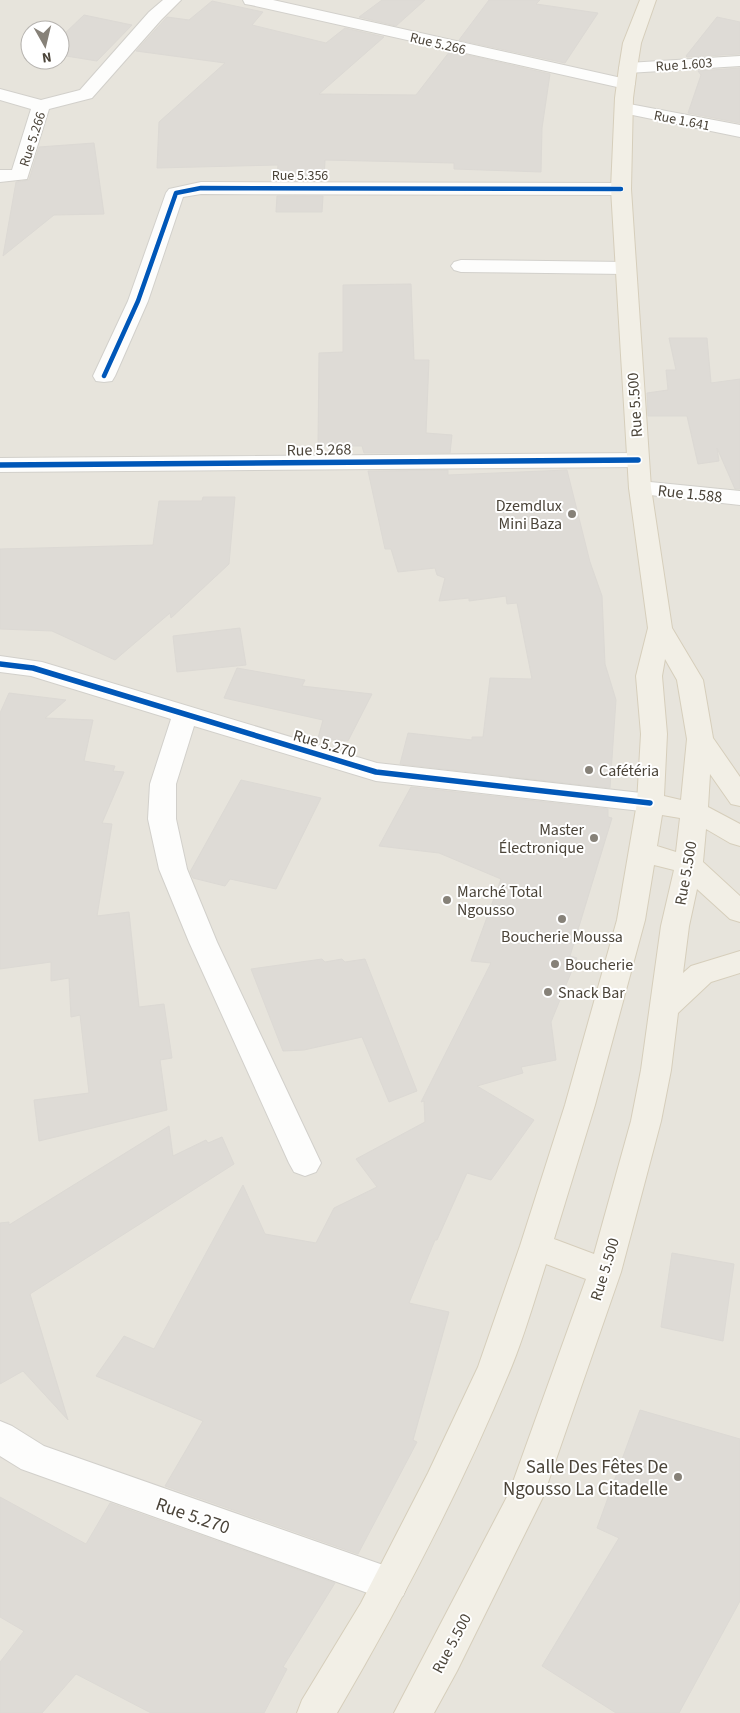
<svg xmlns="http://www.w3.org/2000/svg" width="740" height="1713" font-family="'Source Sans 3',sans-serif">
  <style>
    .residential { fill: #e7e4dc; fill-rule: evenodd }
    .building { fill: #dedbd6; stroke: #dcd9d4 }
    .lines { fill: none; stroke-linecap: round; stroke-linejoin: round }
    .minor-casing { stroke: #d2d0cb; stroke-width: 2 }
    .major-casing { stroke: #d6cebb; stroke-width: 2 }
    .minor { fill: #fdfdfc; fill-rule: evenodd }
    .major { fill: #f2efe6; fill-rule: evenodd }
    .cycleway-far1-casing { stroke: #fff; stroke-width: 6 }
    .cycleway-casing { stroke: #fff; stroke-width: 9 }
    .cycleway-far1 { stroke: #0057b8; stroke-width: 4.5 }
    .cycleway { stroke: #0057b8; stroke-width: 5.5 }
    .poi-dot { fill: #868178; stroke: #fff; stroke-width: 2 }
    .labels { text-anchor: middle; stroke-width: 4; stroke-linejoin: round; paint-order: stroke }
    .far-street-label { font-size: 14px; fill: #4b4439; stroke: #fff }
    .street-label { font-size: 16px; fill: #4b4439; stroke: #fff }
    .poi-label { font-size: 16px; fill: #4b4439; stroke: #fff; text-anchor: start }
    .near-poi-label { font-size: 19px; fill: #4b4439; stroke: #fff; text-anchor: end }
    .near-street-label { font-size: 19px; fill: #4b4439; stroke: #fff }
  </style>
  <rect width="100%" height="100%" fill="#f4f2ee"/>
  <!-- residential -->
  <path class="residential" d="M0 0H740V1713H0ZM30 30H60V60H30Z"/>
  <!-- building -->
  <g class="building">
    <path d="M382 0H425L396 26 359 17Z"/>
    <path d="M489 0H540L536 4 598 13 565 63 459 40Z"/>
    <path d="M212 1 263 12 252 25 326 43 345 28 384 37 319 94 416 95 450 51 550 74 542 128 541 172 454 169V163L325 160 324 180H277L278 165 157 168 159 122 225 63 136 51 167 17 189 20Z"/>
    <path d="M84 15 132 25 97 61 60 55V38Z"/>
    <path d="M717 17 740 22V54L687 57 686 56Z"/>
    <path d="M740 68V123L688 113 701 75 698 71Z"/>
    <path d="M94 143 104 214 54 215 3 256 16 182 29 180 39 147Z"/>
    <path d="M277 196H323L322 212H276Z"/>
    <path d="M411 284 414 360H429L426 433 452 435 450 453H364L362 446H318L319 353 343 352V285Z"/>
    <path d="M669 338H707L711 383 740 379V489H735L717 448 719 461 698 464 687 416H648L647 393 668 390 666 370H676Z"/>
    <path d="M448 470V475L567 470 590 562 602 596 605 664 616 700 610 788 400 764 408 733 472 740V737H483L490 678 532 679 517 603 507 604 506 596 469 601V598L439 601 445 578 437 575 435 568 398 572 391 549H385L368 471Z"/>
    <path d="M203 497H235L229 564 171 618 170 613 115 660 52 631 0 629V549L153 545 159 501H202Z"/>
    <path d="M240 628 246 665 177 672 173 636Z"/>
    <path d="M237 668 305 680 302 686 372 694 348 741 318 738 323 720 224 698Z"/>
    <path d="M9 693 66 700 45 718 93 720 84 761 115 766 113 771 124 772 102 823 112 824 97 916 129 912 139 1007 164 1004 172 1058 160 1060 167 1110 39 1141 34 1100 89 1093 80 1015 71 1017 69 978 51 981V962L0 969V713Z"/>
    <path d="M241 780 321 798 276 889 230 879 225 886 193 878 190 872Z"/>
    <path d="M411 787 608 809V817L612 818 570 956 577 958 551 1022 556 1060 521 1067 523 1073 477 1086 534 1120 491 1180 467 1173 437 1240H435L409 1303 449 1312 413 1440 417 1442 358 1554 165 1486 203 1421 96 1376 124 1336 154 1349 243 1185 265 1234 316 1243 334 1208 377 1187 356 1159 425 1122 424 1101 421 1102 491 963 471 961 501 879 439 853 379 846Z"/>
    <path d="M322 959 325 962 342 959 345 962 365 959 417 1091 389 1102 362 1037 304 1050 283 1051 251 969Z"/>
    <path d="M169 1126 173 1156 206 1140 208 1143 222 1137 234 1164 30 1294 68 1420 23 1371 0 1384V1223L9 1222V1225Z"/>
    <path d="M672 1253 734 1264 723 1341 661 1327Z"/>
    <path d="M640 1410 740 1439V1601L679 1713H616L542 1666 619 1538 597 1528Z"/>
    <path d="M0 1497 86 1544 110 1503 335 1583 283 1667 287 1669 264 1713H151L76 1674 42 1713H0V1662L24 1631 0 1617Z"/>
  </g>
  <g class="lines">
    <defs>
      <g id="minor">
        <path d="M163 0H181L161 20 92 98 49 109 27 179 0 182V170H12L31 109 0 100V89L41 100 80 90 149 12Z"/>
        <path d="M243 0H273L626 79 632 80 635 84 632 88 626 89 251 5 245 4Z"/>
        <path d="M740 56V66L628 73 622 72 619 68 622 64 628 63Z"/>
        <path d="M624 103 740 125V137L618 112 615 108 618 104Z"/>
        <path d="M201 182 621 183 628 185 631 189 628 193 621 195 201 194 183 197 148 301 115 376 112 381 104 382 96 381 93 376 128 301 166 193 169 189Z"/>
        <path d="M461 260 625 262 632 264 635 268 632 272 625 274 461 272 454 270 451 266 454 262Z"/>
        <path d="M638 453 646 455 649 460 646 465 638 467 0 472V458Z"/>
        <path d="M640 481 740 491V505L632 493 629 488 632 483Z"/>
        <path d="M0 656 42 662 377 763 650 794 659 796 663 803 659 810 650 812 376 781 194 726 176 784V819L187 869 217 942 321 1163 316 1172 305 1176 294 1172 289 1163 189 942 159 869 148 819 150 784 171 719 31 676 0 672Z"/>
        <path d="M0 1421 12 1426 44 1446 403 1572 408 1584 403 1596 390 1601 21 1469 0 1456Z"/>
      </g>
      <path id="major" d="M640 0H656L641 43 637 68 633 98 631 189 651 488 672 628 703 680 713 738 740 777V806L731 804 710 774 708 807 740 824V846L730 843 706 829 703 862 740 896V922L730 919 697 889 689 926 683 973 691 966 740 951V973L711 982 678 1013 671 1070 661 1121 621 1272 543 1497 457 1671 434 1713H394L509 1493 586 1279 546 1264C535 1298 525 1334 511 1368 462 1487 402 1602 337 1713H297L302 1700 361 1603 428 1473 478 1367 520 1246 565 1105 617 920 637 803 641 734 636 676 648 628 629 488 611 189 615 98 619 68 623 43ZM665 659 677 680 687 739 681 800 664 796 667 734 662 676ZM662 815 680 818 676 852 657 846ZM654 865 674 870 661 926 641 1070 631 1121 594 1254 554 1239 595 1105 645 920Z"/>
    </defs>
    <!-- minor casing -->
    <use href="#minor" class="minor-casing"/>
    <!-- major casing -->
    <use href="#major" class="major-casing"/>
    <!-- minor -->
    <use href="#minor" class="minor"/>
    <!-- major -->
    <use href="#major" class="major"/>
    <defs>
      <path id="cycleway-far1" d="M104 376 138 301 176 193 201 188 621 189"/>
      <g id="cycleway">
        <path d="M0 465 638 460"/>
        <path d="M0 664 33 668 376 772 650 803"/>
      </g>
    </defs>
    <!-- cycleway-far1 casing -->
    <use href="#cycleway-far1" class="cycleway-far1-casing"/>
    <!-- cycleway casing -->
    <use href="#cycleway" class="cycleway-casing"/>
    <!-- cycleway-far1 -->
    <use href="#cycleway-far1" class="cycleway-far1"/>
    <!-- cycleway -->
    <use href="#cycleway" class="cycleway"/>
  </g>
  <!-- markers -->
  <g class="poi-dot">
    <circle cx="572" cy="514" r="5"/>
    <circle cx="589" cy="770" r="5"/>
    <circle cx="594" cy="838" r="5"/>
    <circle cx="447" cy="900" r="5"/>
    <circle cx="562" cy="919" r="5"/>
    <circle cx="555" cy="964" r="5"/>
    <circle cx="548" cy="992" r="5"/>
    <circle cx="678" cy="1477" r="5"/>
  </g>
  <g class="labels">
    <!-- far-street labels -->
    <g class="far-street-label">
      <text transform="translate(438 43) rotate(13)" y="5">Rue 5.266</text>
      <text transform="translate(684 64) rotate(-4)" y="5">Rue 1.603</text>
      <text transform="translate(682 120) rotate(11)" y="5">Rue 1.641</text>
      <text transform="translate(32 139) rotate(-72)" y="5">Rue 5.266</text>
      <text x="300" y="180">Rue 5.356</text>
    </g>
    <!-- street labels -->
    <g class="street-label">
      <text transform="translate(634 405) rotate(-94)" y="6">Rue 5.500</text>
      <text transform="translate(319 449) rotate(-1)" y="6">Rue 5.268</text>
      <text transform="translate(690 493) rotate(6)" y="6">Rue 1.588</text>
      <text transform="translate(325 743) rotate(16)" y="6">Rue 5.270</text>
      <text transform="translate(685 873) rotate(-80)" y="6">Rue 5.500</text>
      <text transform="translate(604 1269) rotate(-73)" y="6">Rue 5.500</text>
      <text transform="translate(451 1643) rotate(-62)" y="6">Rue 5.500</text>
    </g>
    <!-- poi labels -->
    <g class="poi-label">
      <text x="562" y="511" text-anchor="end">Dzemdlux<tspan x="562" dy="18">Mini Baza</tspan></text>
      <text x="599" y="776">Cafétéria</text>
      <text x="584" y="835" text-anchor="end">Master<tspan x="584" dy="18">Électronique</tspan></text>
      <text x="457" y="897">Marché Total<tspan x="457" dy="18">Ngousso</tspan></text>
      <text x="562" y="942" text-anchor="middle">Boucherie Moussa</text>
      <text x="565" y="970">Boucherie</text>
      <text x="558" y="998">Snack Bar</text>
    </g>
    <!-- near-poi labels -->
    <g class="near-poi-label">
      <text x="668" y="1473">Salle Des Fêtes De<tspan x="668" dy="22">Ngousso La Citadelle</tspan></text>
    </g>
    <!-- near-street labels -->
    <g class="near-street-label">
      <text transform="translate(193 1515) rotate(19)" y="7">Rue 5.270</text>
    </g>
  </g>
  <!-- north arrow -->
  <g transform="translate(45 45) rotate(172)"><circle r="24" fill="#ffffff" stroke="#b7b4b0"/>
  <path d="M0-4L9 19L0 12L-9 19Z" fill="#868178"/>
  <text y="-8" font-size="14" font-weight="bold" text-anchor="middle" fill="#4b4439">N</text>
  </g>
</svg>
